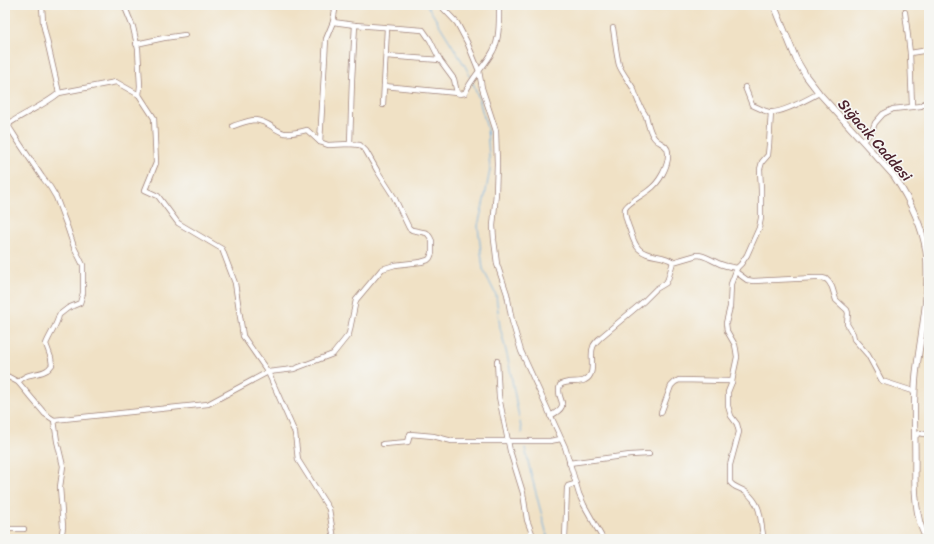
<svg xmlns="http://www.w3.org/2000/svg" width="934" height="544" font-family="Sriracha,sans-serif">
  <style>
    .lines { fill: none; stroke-linecap: round; stroke-linejoin: round }
    .stream { stroke: #6aacdf; stroke-width: 1 }
    .minor-casing { stroke: #9d8078; stroke-width: 6 }
    .major-casing { stroke: #9d8078; stroke-width: 7 }
    .minor { stroke: #fff; stroke-width: 4.5 }
    .major { stroke: #fff; stroke-width: 5.5 }
    .labels { text-anchor: middle; stroke-width: 3.5; stroke-linejoin: round; paint-order: stroke }
    .street-label { font-size: 15px; fill: #4a1f2b; stroke: #f6f6f2 }
  </style>
  <rect width="100%" height="100%" fill="#f6f6f2"/>
  <filter id="ink" filterUnits="userSpaceOnUse"><feTurbulence type="fractalNoise" baseFrequency=".025" numOctaves="2"/><feDisplacementMap in="SourceGraphic" scale="8" xChannelSelector="R" yChannelSelector="G"/><feConvolveMatrix kernelMatrix="1 2 1 2 8 2 1 2 1" color-interpolation-filters="sRGB"/></filter>
  <filter id="wash" filterUnits="userSpaceOnUse"><feTurbulence type="fractalNoise" baseFrequency=".012" numOctaves="4" result="noise"/><feDisplacementMap in="SourceGraphic" scale="16" xChannelSelector="R" yChannelSelector="G"/><feGaussianBlur stdDeviation="0.9" result="paint"/><feColorMatrix in="noise" values="0 0 0 0 0 0 0 0 0 0 0 0 0 0 0 0 0 1.4 0 .05"/><feComposite in="paint" operator="in"/></filter>
  <g filter="url(#wash)">
    <rect width="100%" height="100%" fill="#f0e1c5"/>
    <g class="lines">
      <!-- stream -->
      <g class="stream">
        <path d="M427 5 465 66 471 78"/>
        <path d="M473 83 478 96 487 128 490 170 485 196 478 226 483 269 496 295 500 327 508 359 522 433"/>
        <path d="M525 448 530 470 548 539"/>
      </g>
    </g>
  </g>
  <g filter="url(#ink)">
    <g class="lines">
      <defs>
        <g id="minor">
          <path d="M42 5 43 23 59 93"/>
          <path d="M124 5 133 27 138 49 140 86 139 95"/>
          <path d="M440 5 457 23 467 42 479 71 482 88 496 131 497 164 496 193 493 226 494 240 497 264 507 294 512 321 521 351 565 447 579 494 584 505 603 539"/>
          <path d="M905 12 910 53"/>
          <path d="M333 22 355 25 423 30 430 40 440 60 454 79 457 93"/>
          <path d="M613 28C615 40 616 53 619 65 622 73 629 81 633 88 636 94 637 100 640 105 641 109 644 112 646 116 648 123 649 130 653 136 657 144 668 143 668 153 669 166 659 183 649 190 643 195 627 203 625 209 624 216 628 224 630 230 632 236 634 244 639 249 648 258 663 254 673 262L697 255C705 255 711 260 718 263 724 266 731 267 737 268"/>
          <path d="M136 44 164 38 185 35"/>
          <path d="M386 56 440 60"/>
          <path d="M384 86 457 93 460 94 465 93C472 77 485 66 493 51 500 39 499 19 499 5"/>
          <path d="M745 87 752 105C757 107 764 111 769 112 781 114 808 99 819 93"/>
          <path d="M383 105 387 28"/>
          <path d="M912 106 910 53 929 50"/>
          <path d="M233 126C240 124 248 120 255 120 268 121 274 130 284 133 292 134 299 132 307 130L320 142"/>
          <path d="M863 141 871 133 875 123 883 114 893 109 921 106 925 103 929 99"/>
          <path d="M350 144 352 79 355 25"/>
          <path d="M736 272 747 280 753 281 815 278H822L826 279 829 282 832 287 836 300 847 310 848 313 847 324 853 334 854 339 868 355 882 381 913 391 914 394"/>
          <path d="M497 361 499 397 510 451 523 493 527 520 534 539"/>
          <path d="M5 375 18 382 45 414 54 420 208 404 268 372 294 369 333 354 349 334 356 300 382 269 395 265 421 262 428 260 430 258 432 253V241L430 237 427 233 412 230 409 228 394 197 378 172 366 151 360 145 350 144 328 145 320 142 326 39 333 22 335 10 332 5"/>
          <path d="M18 382C29 371 38 376 47 370 49 369 50 367 52 365L51 358 46 344C50 334 57 325 59 315L68 308 80 303 83 293V265L74 247 68 229 56 197 50 187 42 177 16 138 9 127 10 123C26 112 45 105 59 93L116 82 139 95 154 118 156 163 145 190 158 196 178 223 222 249 235 283 243 336 268 372 295 433 298 460 329 509 334 539"/>
          <path d="M661 413 671 386 675 382 679 380 729 381 732 382"/>
          <path d="M550 416C574 404 554 400 560 385 569 379 578 384 585 380 597 374 589 357 593 347 594 343 598 340 601 337L644 301 656 289 666 283 668 279 673 262"/>
          <path d="M54 420 57 441 63 466 60 487 63 527 61 539"/>
          <path d="M915 436 920 433 929 435"/>
          <path d="M383 444 408 442 410 434 433 436 452 441H550L561 439"/>
          <path d="M569 463 630 455 649 454"/>
          <path d="M5 529H24"/>
          <path d="M565 539 567 488 568 486 575 484"/>
          <path d="M764 539C759 520 764 507 746 492 741 488 734 488 730 482V465L739 432 737 424 731 416 728 406V392L732 382 734 371 737 357 736 350 735 345 727 331 726 323 730 307 731 284 737 268 741 264 747 255 759 228 761 218V190L760 169 762 162 768 155 769 145 771 112"/>
        </g>
        <path id="major" d="M774 5 796 59 806 76 819 93 894 176C909 199 922 224 926 251 927 257 927 263 927 269 928 304 920 339 916 374 913 401 915 428 915 456 915 477 914 499 919 519 920 526 924 533 926 539"/>
      </defs>
      <!-- minor casing -->
      <use href="#minor" class="minor-casing"/>
      <!-- major casing -->
      <use href="#major" class="major-casing"/>
      <!-- minor -->
      <use href="#minor" class="minor"/>
      <!-- major -->
      <use href="#major" class="major"/>
    </g>
  </g>
  <g class="labels">
    <!-- street labels -->
    <g class="street-label">
      <text transform="translate(875 140) rotate(49)" y="5">Sığacık Caddesi</text>
    </g>
  </g>
  <!-- margin -->
  <rect width="934" height="544" fill="none" stroke="#f6f6f2" stroke-width="20"/>
</svg>
